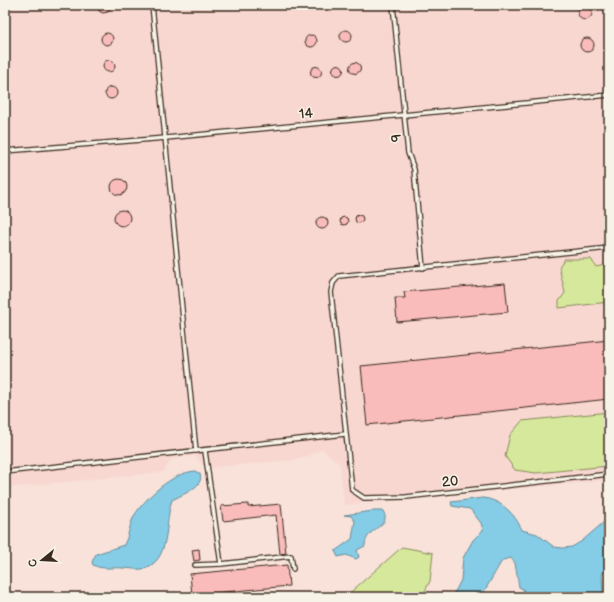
<svg xmlns="http://www.w3.org/2000/svg" width="614" height="602" font-family="'Balsamiq Sans',sans-serif">
  <style>
    .built { fill: #f8d7d1 }
    .green { fill: #d6e89b; stroke: #88895c }
    .water { fill: #85cce6; stroke: #678b96 }
    .building { fill: #f9bcbb; stroke: #3b2a1e }
    .lines { fill: none; stroke-linecap: round; stroke-linejoin: round }
    .service-casing { stroke: #3b2a1e; stroke-width: 6 }
    .service { stroke: #f7f3e8; stroke-width: 3.5 }
    .labels { text-anchor: middle; stroke-width: 3; stroke-linejoin: round; paint-order: stroke }
    .street-label { font-size: 14px; fill: #3b2a1e; stroke: #f7f3e8 }
  </style>
  <rect width="100%" height="100%" fill="#f8e2da"/>
  <filter id="ink" filterUnits="userSpaceOnUse"><feTurbulence type="fractalNoise" baseFrequency=".025" numOctaves="2"/><feDisplacementMap in="SourceGraphic" scale="8" xChannelSelector="R" yChannelSelector="G"/><feConvolveMatrix kernelMatrix="1 2 1 2 8 2 1 2 1" color-interpolation-filters="sRGB"/></filter>
  <g filter="url(#ink)">
    <!-- built -->
    <path class="built" d="M5 5H609V480L344 505 340 464 322 449 309 456 293 460 205 468 195 456 172 459 163 472 5 488Z"/>
    <!-- green -->
    <g class="green">
      <path d="M564 259H591L596 267 609 264V302L559 308V301L565 293 559 267Z"/>
      <path d="M609 412V466L536 473 515 470 505 456 510 435 522 421Z"/>
      <path d="M402 547 433 553 430 581 422 597H345Z"/>
    </g>
    <!-- water -->
    <g class="water">
      <path d="M195 471 200 474C205 487 181 495 172 500 164 521 172 562 142 569 136 570 129 568 123 568 113 567 102 570 93 565L92 562 96 554 124 545C129 536 129 525 134 516 146 497 172 473 195 471Z"/>
      <path d="M483 498C501 500 515 514 522 530L537 534 554 547 563 548 572 547 582 541 604 522 609 523V569L604 571 602 575 603 597H520L524 590 519 587 515 563 511 558 503 560 500 564 481 597H450L456 590 461 580 463 558 473 540 483 530 481 523 470 509 452 506 451 502Z"/>
      <path d="M373 511H383C393 527 365 527 365 546L357 550 359 557 356 559 346 555 338 557 335 551 352 539 355 521 351 516 344 515Z"/>
    </g>
    <!-- building -->
    <g class="building">
      <path d="M98 5H110V8L108 12 103 13 99 11Z"/>
      <circle cx="585" cy="13" r="7"/>
      <circle cx="346" cy="36" r="6"/>
      <circle cx="107" cy="39" r="6"/>
      <circle cx="311" cy="41" r="6"/>
      <circle cx="587" cy="45" r="7"/>
      <circle cx="109" cy="66" r="6"/>
      <circle cx="355" cy="68" r="5.5"/>
      <circle cx="338" cy="70" r="5.5"/>
      <circle cx="316" cy="72" r="5.5"/>
      <circle cx="111" cy="93" r="6"/>
      <circle cx="119" cy="187" r="8"/>
      <circle cx="122" cy="218" r="8"/>
      <circle cx="359" cy="219" r="4"/>
      <circle cx="322" cy="223" r="6"/>
      <circle cx="344" cy="221" r="4"/>
      <path d="M505 283 508 312 397 322 395 298H405L404 292Z"/>
      <path d="M609 340V399L367 425 361 366Z"/>
      <path d="M248 504V507L281 504 286 553 280 554 276 515 223 521 221 506Z"/>
      <path d="M199 549 200 560 194 561 192 550Z"/>
      <path d="M287 565 289 586 192 595 190 574Z"/>
    </g>
    <g class="lines">
      <defs>
        <g id="service">
          <path d="M152 5 196 451"/>
          <path d="M393 5 408 153 414 169 423 268"/>
          <path d="M5 151 166 138 609 95"/>
          <path d="M609 248 339 276 333 283 331 292 352 490 364 498 406 497 609 474"/>
          <path d="M205 451 221 564"/>
          <path d="M5 472 345 434"/>
          <path d="M195 565 221 564 291 556 293 569"/>
        </g>
      </defs>
      <!-- service casing -->
      <use href="#service" class="service-casing"/>
      <!-- service -->
      <use href="#service" class="service"/>
    </g>
  </g>
  <g class="labels">
    <!-- street labels -->
    <g class="street-label">
      <text transform="translate(306 113) rotate(-6)" y="5">14</text>
      <text transform="translate(396 138) rotate(-97)" y="5">9</text>
      <text transform="translate(450 481) rotate(-6)" y="5">20</text>
    </g>
  </g>
  <!-- margin -->
  <rect width="614" height="602" fill="none" stroke="#f7f3e8" stroke-width="20"/>
  <rect x="10" y="10" width="594" height="582" fill="none" stroke="#3b2a1e" stroke-width="1.5" filter="url(#ink)"/>
  <!-- north arrow -->
  <g transform="translate(42 560) rotate(252)" stroke="#f7f3e8" stroke-width="3" paint-order="stroke">
  <path d="M0-3L7 15L0 10L-7 15Z" fill="#3b2a1e"/>
  <text y="-6" font-size="11" font-weight="bold" text-anchor="middle" fill="#3b2a1e">С</text>
  </g>
</svg>
